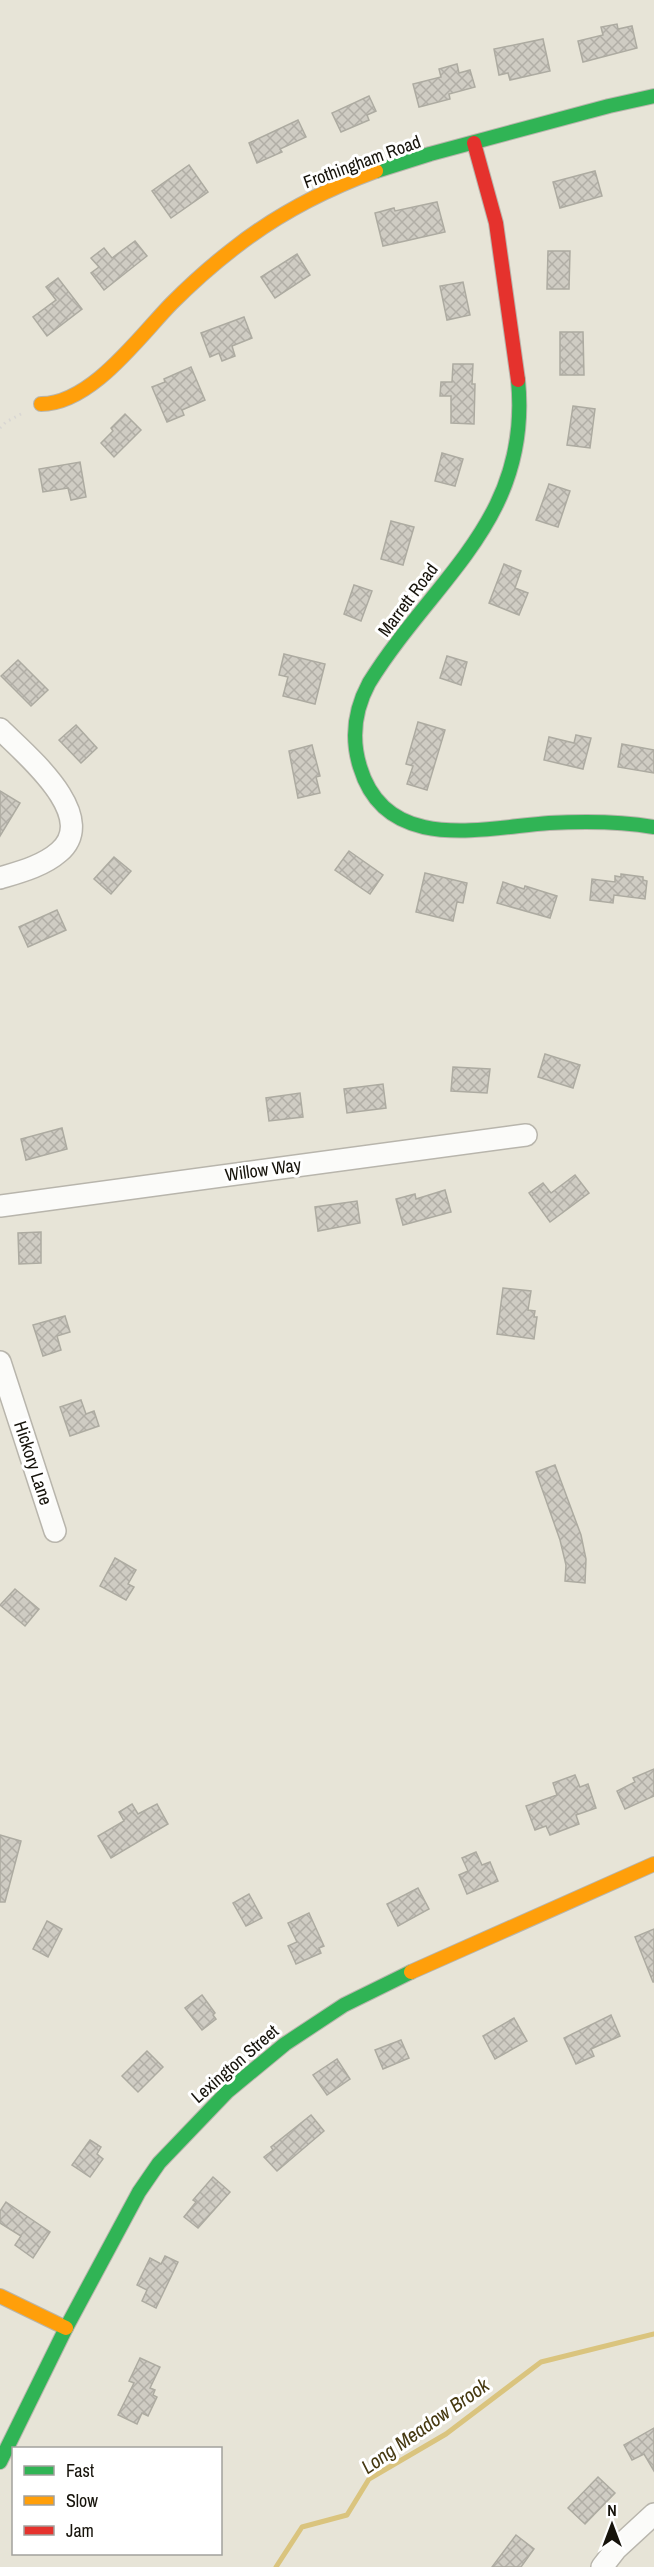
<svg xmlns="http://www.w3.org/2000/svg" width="654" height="2567" font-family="'Archivo Narrow',sans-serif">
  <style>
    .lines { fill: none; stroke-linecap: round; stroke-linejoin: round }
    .stream { stroke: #dac47e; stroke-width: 5 }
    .building { fill: url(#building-cross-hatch); stroke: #adaba1; stroke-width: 1.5 }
    .street-casing { stroke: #b8b5ac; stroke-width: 24 }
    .fast-casing { stroke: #b8b5ac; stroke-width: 16 }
    .slow-casing { stroke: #b8b5ac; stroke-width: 16 }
    .jam-casing { stroke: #b8b5ac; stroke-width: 16 }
    .path { stroke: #d8d6d3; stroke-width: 3; stroke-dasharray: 1.5 4.5; stroke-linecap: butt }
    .street { stroke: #fbfbf9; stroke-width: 21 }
    .fast { stroke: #30b455; stroke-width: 14 }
    .slow { stroke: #ff9f0a; stroke-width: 14 }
    .jam { stroke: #e5322d; stroke-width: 14 }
    .labels { text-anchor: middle; stroke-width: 6; stroke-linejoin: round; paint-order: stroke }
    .street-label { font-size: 18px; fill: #16130b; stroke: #fff }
    .water-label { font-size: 20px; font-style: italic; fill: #463911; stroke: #fff }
  </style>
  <defs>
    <pattern id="building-cross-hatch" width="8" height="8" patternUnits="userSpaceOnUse" patternTransform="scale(1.5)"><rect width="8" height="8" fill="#cfccc3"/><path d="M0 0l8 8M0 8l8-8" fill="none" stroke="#b1aea6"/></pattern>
  </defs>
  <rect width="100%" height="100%" fill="#e7e4d7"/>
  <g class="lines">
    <!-- stream -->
    <path class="stream" d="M276 2567 302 2527 347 2515 369 2479 446 2434 541 2362 654 2334"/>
  </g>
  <!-- building -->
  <g class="building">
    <path d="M617 24 618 29 632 26 637 48 583 62 578 41 603 35 601 27Z"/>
    <path d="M543 39 550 71 510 80 508 73 499 75 494 49Z"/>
    <path d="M457 64 459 73 470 70 475 87 449 94 450 99 419 107 413 84 441 77 439 69Z"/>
    <path d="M369 96 376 111 367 115 369 120 341 132 332 113Z"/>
    <path d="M298 120 306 137 280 149 282 152 257 163 249 143Z"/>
    <path d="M189 165 208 192 171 218 152 191Z"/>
    <path d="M595 171 602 196 560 208 553 182Z"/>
    <path d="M437 202 445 232 383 246 375 213 394 208 395 211Z"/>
    <path d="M135 241 147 256 104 290 91 273 99 267 91 258 104 248 112 258Z"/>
    <path d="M548 251H570L569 289H547Z"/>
    <path d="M297 254 310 275 275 298 261 277Z"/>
    <path d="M58 278 82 309 47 336 33 317 56 300 46 287Z"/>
    <path d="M463 282 470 315 447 320 440 286Z"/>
    <path d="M244 317 252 338 232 346 235 356 222 361 219 353 210 357 201 333Z"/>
    <path d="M560 332H583L584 375H560Z"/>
    <path d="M453 364H473L472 384H475L474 424 451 423V396H440L441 382H452Z"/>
    <path d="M191 367 205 400 182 410 184 415 167 422 152 387 165 382 164 379Z"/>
    <path d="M573 406 595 409 590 448 567 445Z"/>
    <path d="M125 414 141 430 114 457 101 443 113 431 111 428Z"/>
    <path d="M442 453 463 459 455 486 435 481Z"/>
    <path d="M80 462 86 497 71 500 68 488 43 492 39 469Z"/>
    <path d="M549 484 570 491 558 527 536 520Z"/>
    <path d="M391 521 414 527 403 565 381 559Z"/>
    <path d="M504 564 521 571 515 588 528 593 519 615 489 603Z"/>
    <path d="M354 585 372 591 361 621 344 614Z"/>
    <path d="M284 654 325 664 315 704 283 696 288 677 279 675Z"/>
    <path d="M447 656 467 662 461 685 440 678Z"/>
    <path d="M18 660 48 690 31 706 1 676Z"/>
    <path d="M418 722 445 730 427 790 407 784 413 766 406 764Z"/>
    <path d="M76 725 97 748 81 763 59 740Z"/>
    <path d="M576 735 591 738 583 769 544 760 549 737 574 743Z"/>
    <path d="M622 744 654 750V773L618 767Z"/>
    <path d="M312 745 320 776 316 777 320 793 298 798 289 751Z"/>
    <path d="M0 791 20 803 0 836Z"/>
    <path d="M349 851 383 875 370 894 335 870Z"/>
    <path d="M114 857 131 871 111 894 94 879Z"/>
    <path d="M425 873 467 883 463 903 457 902 453 921 416 912Z"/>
    <path d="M621 874 643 877V880L647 881 645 899 614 895 613 903 590 900 592 879 615 882V876L621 877Z"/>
    <path d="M503 882 524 889 525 886 557 896 550 918 497 903Z"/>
    <path d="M57 910 66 930 28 947 19 927Z"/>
    <path d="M545 1054 580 1065 573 1088 538 1077Z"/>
    <path d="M453 1067 490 1069 487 1093 451 1091Z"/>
    <path d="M383 1084 386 1108 347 1113 344 1089Z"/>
    <path d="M300 1093 303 1117 269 1121 266 1098Z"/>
    <path d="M62 1128 67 1149 26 1160 21 1139Z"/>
    <path d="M575 1175 589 1193 550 1222 529 1193 543 1183 551 1193Z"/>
    <path d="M445 1190 451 1212 403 1225 396 1199 415 1194 416 1199Z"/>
    <path d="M357 1201 360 1223 318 1231 315 1207Z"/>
    <path d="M41 1232V1263L19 1264 18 1233Z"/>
    <path d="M503 1288 531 1291 528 1310 535 1311 534 1317H537L534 1339 497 1334Z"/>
    <path d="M65 1316 70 1332 57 1336 61 1350 43 1356 33 1325Z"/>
    <path d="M81 1400 86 1414 94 1411 99 1426 70 1436 60 1407Z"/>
    <path d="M555 1465 581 1535 586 1559 585 1583 565 1581 566 1565 560 1540 536 1472Z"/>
    <path d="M115 1558 136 1570 128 1584 134 1587 126 1600 100 1586Z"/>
    <path d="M15 1589 39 1609 25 1626 0 1605Z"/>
    <path d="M654 1769V1796L625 1809 617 1791 635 1782 633 1778Z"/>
    <path d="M575 1775 580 1787 588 1784 596 1808 576 1815 579 1824 550 1835 546 1826 535 1830 526 1806 557 1795 553 1783Z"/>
    <path d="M132 1804 138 1814 157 1804 168 1824 111 1858 98 1836 124 1821 119 1812Z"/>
    <path d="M0 1835 21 1841 5 1902H0Z"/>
    <path d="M476 1852 482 1865 490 1862 498 1881 467 1894 459 1875 468 1871 462 1858Z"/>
    <path d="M418 1888 429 1909 398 1926 387 1904Z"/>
    <path d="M249 1894 262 1918 246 1926 233 1903Z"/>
    <path d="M309 1913 324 1946 319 1948 321 1953 296 1964 288 1946 297 1942 288 1923Z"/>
    <path d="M47 1921 62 1929 48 1957 33 1949Z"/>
    <path d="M654 1929V1982H653L635 1937Z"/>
    <path d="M202 1995 215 2013 213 2015 216 2019 202 2030 185 2008Z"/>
    <path d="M611 2015 620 2036 591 2049 594 2056 576 2064 564 2038Z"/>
    <path d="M514 2018 527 2041 495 2059 483 2036Z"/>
    <path d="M401 2040 409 2058 383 2069 375 2050Z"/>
    <path d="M147 2051 163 2067 138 2092 122 2076Z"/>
    <path d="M337 2059 350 2079 327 2095 313 2075Z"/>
    <path d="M311 2115 324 2131 277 2171 264 2157 273 2150 271 2147Z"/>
    <path d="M90 2140 101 2147 97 2154 103 2159 90 2177 72 2165Z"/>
    <path d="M213 2177 230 2192 198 2228 184 2217 196 2202 193 2200Z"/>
    <path d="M6 2202 50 2232 33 2258 15 2245 21 2236 0 2223V2211Z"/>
    <path d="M165 2256 178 2262 156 2308 142 2301 147 2290 137 2285 150 2258 161 2264Z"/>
    <path d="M140 2358 160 2367 150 2388 155 2390 153 2395 157 2397 148 2416 142 2413 137 2424 118 2415 134 2383 129 2381Z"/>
    <path d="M654 2428V2471L644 2454 632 2460 624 2445Z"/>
    <path d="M598 2477 615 2493 585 2524 568 2508Z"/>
    <path d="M516 2535 534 2549 521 2567H492Z"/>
  </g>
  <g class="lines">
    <defs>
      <g id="street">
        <path d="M0 729C25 754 101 816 59 852 43 866 20 872 0 878"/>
        <path d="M0 1206 526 1135"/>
        <path d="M0 1362 55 1531"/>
        <path d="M602 2567 616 2549 654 2514"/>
      </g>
      <g id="fast">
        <path d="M376 171 430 154 609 106 654 96"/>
        <path d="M518 380C532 519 434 578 369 683 355 709 351 738 360 767 386 854 482 828 549 823 585 821 619 821 654 827"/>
        <path d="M0 2462 66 2328 139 2192 159 2163 228 2091 285 2044 344 2005 411 1972"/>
      </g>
      <g id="slow">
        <path d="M41 404C91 404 139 337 171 304 191 284 211 266 233 249 276 215 324 190 376 171"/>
        <path d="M411 1972 654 1864"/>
        <path d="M0 2296 66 2328"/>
      </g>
      <path id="jam" d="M474 143 496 223 518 380"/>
    </defs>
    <!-- street casing -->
    <use href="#street" class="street-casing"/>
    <!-- fast casing -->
    <use href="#fast" class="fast-casing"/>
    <!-- slow casing -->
    <use href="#slow" class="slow-casing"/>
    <!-- jam casing -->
    <use href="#jam" class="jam-casing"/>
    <!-- path -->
    <path class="path" d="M0 428 6 422 21 414"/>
    <!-- street -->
    <use href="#street" class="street"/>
    <!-- fast -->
    <use href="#fast" class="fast"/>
    <!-- slow -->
    <use href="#slow" class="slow"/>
    <!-- jam -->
    <use href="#jam" class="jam"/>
  </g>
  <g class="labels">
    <!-- street labels -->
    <g class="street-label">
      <text transform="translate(362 162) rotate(-20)" y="6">Frothingham Road</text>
      <text transform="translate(408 600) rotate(-53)" y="6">Marrett Road</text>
      <text transform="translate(263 1170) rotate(-8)" y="6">Willow Way</text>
      <text transform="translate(33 1463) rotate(72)" y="6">Hickory Lane</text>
      <text transform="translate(235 2064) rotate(-41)" y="6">Lexington Street</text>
    </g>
    <!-- water labels -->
    <g class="water-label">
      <text transform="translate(425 2426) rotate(-35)" y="7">Long Meadow Brook</text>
    </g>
  </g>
  <!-- legend -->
  <rect x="12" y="2447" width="210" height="108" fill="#ffffff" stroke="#a2a19d" stroke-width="1.5"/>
  <rect x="24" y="2466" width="30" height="9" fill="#30b455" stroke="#a2a19d" stroke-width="1.5"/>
  <text x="66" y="2477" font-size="18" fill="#16130b">Fast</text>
  <rect x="24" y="2496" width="30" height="9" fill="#ff9f0a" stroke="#a2a19d" stroke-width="1.5"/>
  <text x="66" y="2507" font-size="18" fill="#16130b">Slow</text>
  <rect x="24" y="2526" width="30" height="9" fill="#e5322d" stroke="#a2a19d" stroke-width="1.5"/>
  <text x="66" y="2537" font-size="18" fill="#16130b">Jam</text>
  <!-- north arrow -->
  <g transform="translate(612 2525)" stroke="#ffffff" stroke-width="4.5" paint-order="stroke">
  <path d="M0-4.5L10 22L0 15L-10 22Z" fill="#16130b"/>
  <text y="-9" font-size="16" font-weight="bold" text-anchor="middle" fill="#16130b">N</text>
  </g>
</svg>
